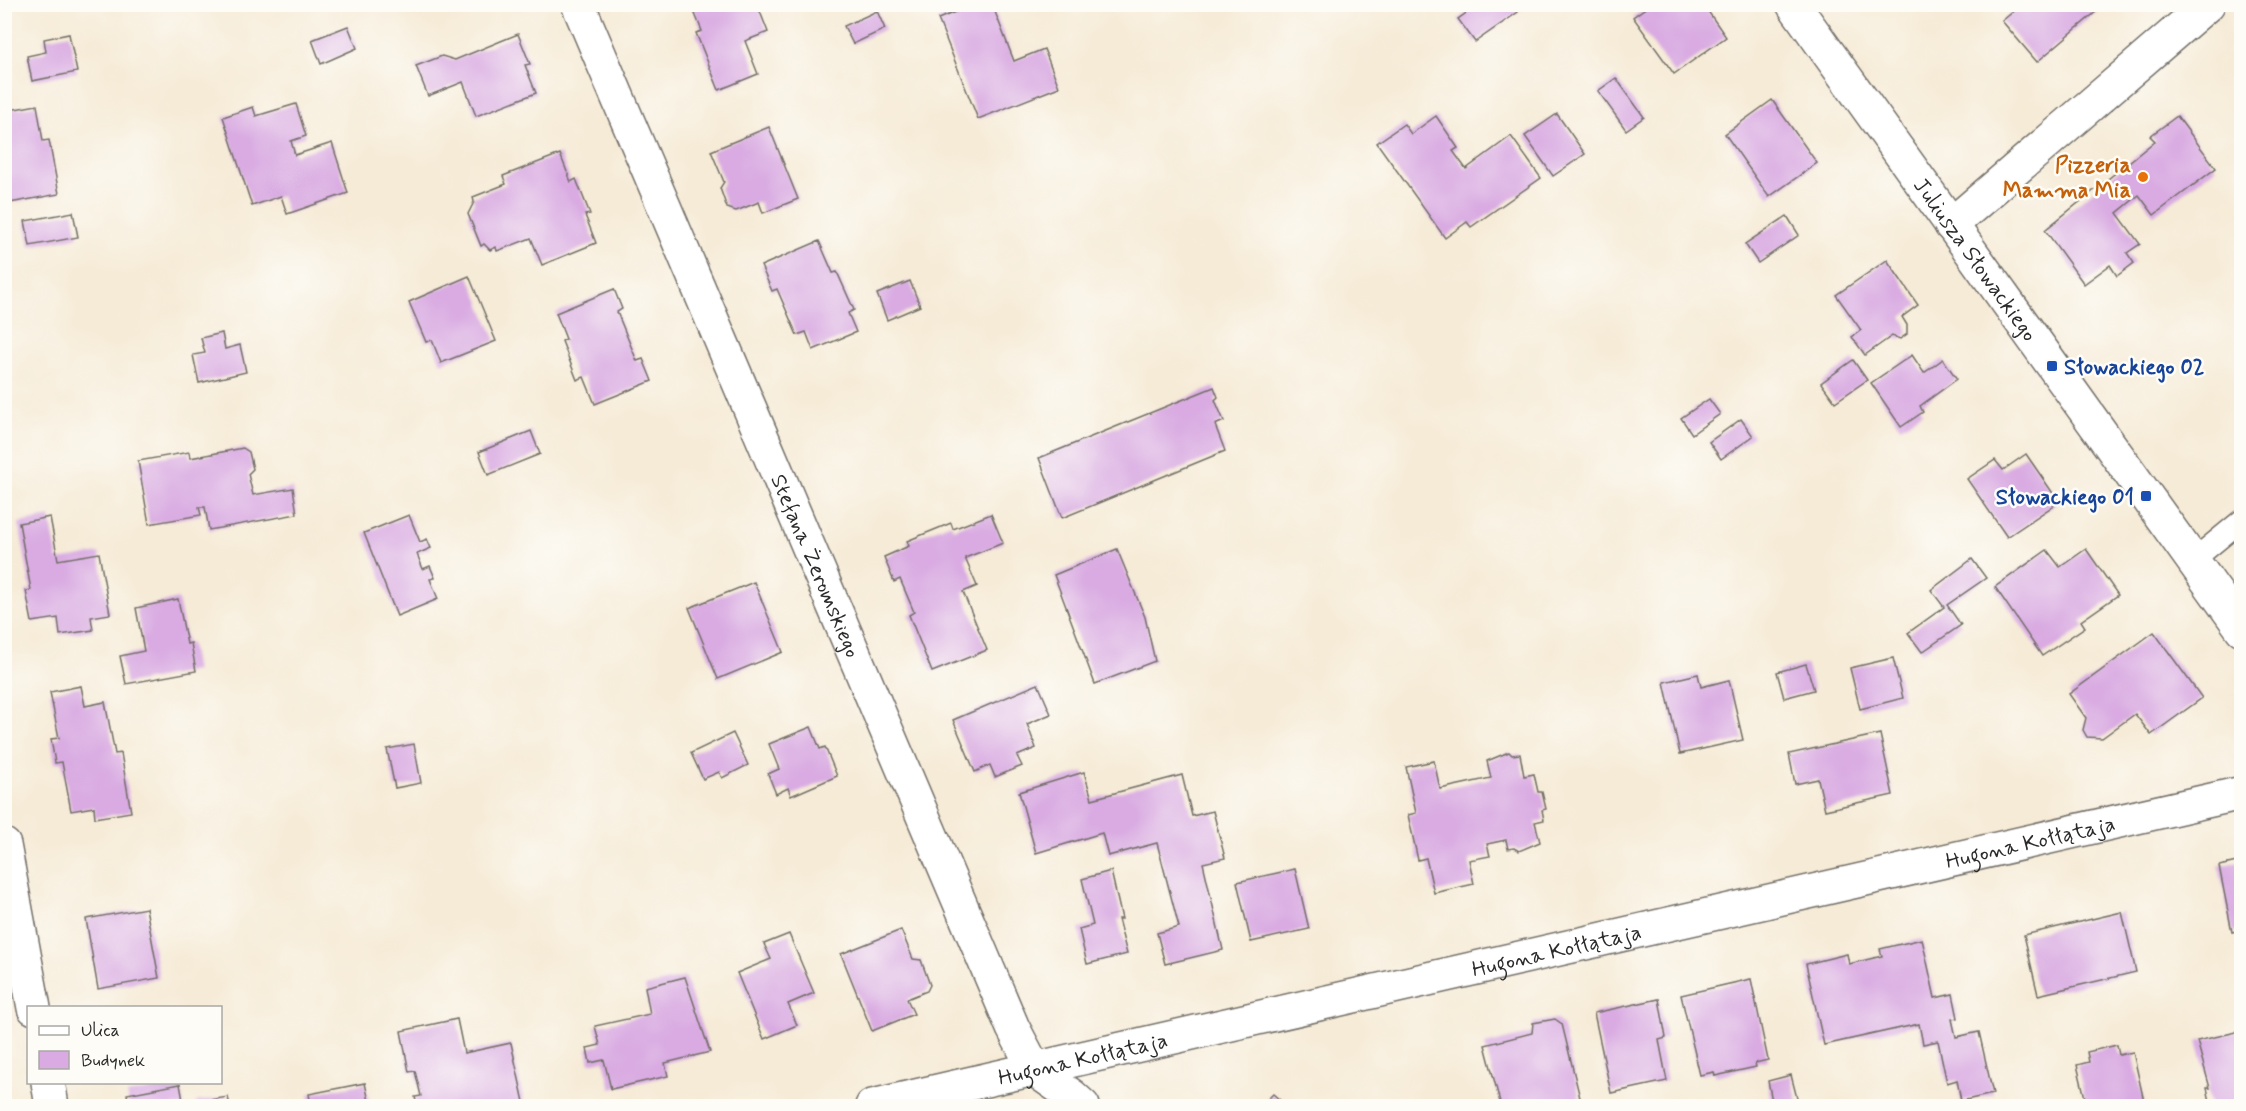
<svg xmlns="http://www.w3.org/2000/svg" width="2246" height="1111" font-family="Mynerve,sans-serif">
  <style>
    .building { fill: #d9abe2 }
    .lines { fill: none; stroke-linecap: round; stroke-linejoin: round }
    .service-casing { stroke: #726e67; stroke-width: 24 }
    .minor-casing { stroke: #726e67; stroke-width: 36 }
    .tertiary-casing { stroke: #726e67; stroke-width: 36 }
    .service { stroke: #fff; stroke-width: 21 }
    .minor { stroke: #fff; stroke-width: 33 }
    .tertiary { stroke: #fff; stroke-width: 33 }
    .food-dot { fill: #e8710a; stroke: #fdfcf7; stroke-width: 2 }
    .transit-dot { fill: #1a4fb4; stroke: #fdfcf7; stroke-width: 2 }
    .labels { text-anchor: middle; stroke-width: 5; stroke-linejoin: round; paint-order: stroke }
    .food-label { font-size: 22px; font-weight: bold; fill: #c56008; stroke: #fdfcf7; text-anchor: end }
    .street-label { font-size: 22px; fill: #2b2b2b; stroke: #fdfcf7 }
    .transit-label { font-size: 22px; font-weight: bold; fill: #164399; stroke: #fdfcf7; text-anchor: start }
  </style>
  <rect width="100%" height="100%" fill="#fdfcf7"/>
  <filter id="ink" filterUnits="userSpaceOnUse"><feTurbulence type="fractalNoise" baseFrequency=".0167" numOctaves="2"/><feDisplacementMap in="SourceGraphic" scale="12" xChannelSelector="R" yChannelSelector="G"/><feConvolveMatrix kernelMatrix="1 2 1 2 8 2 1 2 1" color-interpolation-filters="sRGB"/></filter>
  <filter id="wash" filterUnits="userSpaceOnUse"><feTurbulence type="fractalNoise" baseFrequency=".008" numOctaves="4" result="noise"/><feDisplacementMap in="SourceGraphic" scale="24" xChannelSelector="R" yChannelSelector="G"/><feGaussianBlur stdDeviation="1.35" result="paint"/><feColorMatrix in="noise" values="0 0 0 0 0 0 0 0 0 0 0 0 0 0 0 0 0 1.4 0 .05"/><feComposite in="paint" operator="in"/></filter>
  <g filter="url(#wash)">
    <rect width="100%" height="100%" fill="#f6ebd7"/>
    <g id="blocks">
      <!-- building -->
      <g class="building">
        <path d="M691 4H757L768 32 745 41 758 74 719 90 696 33 702 31Z"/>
        <path d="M975 4H992L1014 61 1044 49 1059 87 978 119 938 19Z"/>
        <path d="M1479 4H1513L1518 12 1475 42 1458 19Z"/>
        <path d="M1651 4H1703L1726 37 1674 74 1633 17Z"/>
        <path d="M2021 5H2104L2037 62 2002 21Z"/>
        <path d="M877 11 885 29 853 44 844 26Z"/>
        <path d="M348 26 357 48 321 64 312 40Z"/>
        <path d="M69 34 77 72 32 81 27 56 46 52 44 39Z"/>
        <path d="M518 34 530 64 525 65 536 93 476 116 463 82 428 96 416 66 442 56 455 60Z"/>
        <path d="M1616 78 1644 117 1626 130 1598 91Z"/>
        <path d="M1772 100 1817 163 1769 197 1725 134Z"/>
        <path d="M296 104 306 136 291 141 295 155 332 143 348 193 287 214 281 196 252 206 223 117 253 107 256 116Z"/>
        <path d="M37 105 43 141 49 140 59 194 4 204V111Z"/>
        <path d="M1557 114 1585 154 1553 176 1525 136Z"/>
        <path d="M1436 116 1458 148 1453 151 1466 169 1511 136 1541 178 1471 227 1467 222 1445 238 1377 143 1404 124 1411 134Z"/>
        <path d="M2177 116 2216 168 2154 215 2139 195 2117 213 2140 244 2127 253 2134 263 2117 276 2110 265 2084 284 2045 230 2155 141 2150 136Z"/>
        <path d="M769 127 798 199 763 213 759 202 736 211 727 208 720 188 724 182 711 151Z"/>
        <path d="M560 154 571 182 576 179 590 214 585 215 596 243 542 265 531 238 497 251 496 247 490 250 484 244 481 246 468 214 474 202 473 197 506 184 503 176Z"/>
        <path d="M73 212 78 237 30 246 25 221Z"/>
        <path d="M1787 216 1799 235 1758 263 1745 244Z"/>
        <path d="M819 241 833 273 837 272 854 310 848 313 856 332 813 350 806 332 797 335 777 289 772 291 761 266Z"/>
        <path d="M1887 260 1918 305 1902 317 1907 325V334L1900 339 1892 336 1865 355 1852 337 1861 330 1836 295Z"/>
        <path d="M469 276 496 341 441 363 432 340 426 342 409 302Z"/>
        <path d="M910 281 920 306 887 320 877 294Z"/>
        <path d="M614 289 622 309 617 312 637 361 643 359 652 381 595 404 584 377 577 380 562 341 566 339 556 313Z"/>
        <path d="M222 333 225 349 240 345 246 372 199 383 193 355 205 353 201 338Z"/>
        <path d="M1912 355 1924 373 1943 359 1957 379 1920 406 1923 412 1901 427 1871 383Z"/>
        <path d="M1853 360 1867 380 1835 402 1821 383Z"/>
        <path d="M1214 387 1218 397 1215 400 1224 421 1215 425 1225 451 1062 518 1039 458Z"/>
        <path d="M1709 399 1720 414 1692 434 1681 418Z"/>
        <path d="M1741 419 1753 436 1721 459 1709 442Z"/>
        <path d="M531 431 540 454 488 475 479 452Z"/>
        <path d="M243 448 249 452 253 469 248 474 253 495 293 488 297 514 209 530 205 507H199L201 515 149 524 138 461 189 452 190 458Z"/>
        <path d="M2026 454 2059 502 2007 537 1967 479 1995 460 2003 470Z"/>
        <path d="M991 514 1003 543 965 558 977 586 963 592 987 650 932 672 909 615 914 612 900 579 894 582 884 557 909 546 907 541 951 523 953 529Z"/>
        <path d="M409 515 420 542 427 539 431 548 417 554 423 569 430 566 435 578 430 579 438 599 397 616 364 533Z"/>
        <path d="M50 517 58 560 99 553 110 614 91 617 93 630 60 635 58 618 32 622 26 591 31 590 19 523Z"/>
        <path d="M1117 549 1145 617 1155 661 1095 684 1054 575Z"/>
        <path d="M2086 549 2118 595 2081 621 2085 627 2042 656 1995 587 2047 550 2060 567Z"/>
        <path d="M1972 559 1986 578 1947 605 1961 625 1922 652 1908 633 1944 607 1931 590Z"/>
        <path d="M754 582 783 652 718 679 689 608Z"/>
        <path d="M178 599 187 644 191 643 196 671 126 684 120 656 144 651 136 608Z"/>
        <path d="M2154 632 2202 698 2151 735 2135 714 2102 738 2087 737 2083 730 2086 718 2069 694Z"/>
        <path d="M1893 658 1903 698 1860 709 1850 668Z"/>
        <path d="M1806 664 1814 690 1784 698 1777 672Z"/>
        <path d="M1698 674 1701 687 1729 680 1743 740 1680 754 1664 682Z"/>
        <path d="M1038 684 1051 714 1027 724 1036 748 1017 756 1022 766 995 777 990 765 975 772 953 720Z"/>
        <path d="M81 686 85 706 105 702 115 754 121 753 131 812 95 818 94 807 71 811 62 762 55 763 51 739 59 738 50 692Z"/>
        <path d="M811 727 820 749 825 747 837 776 791 796 788 788 776 794 768 774 779 769 769 744Z"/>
        <path d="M733 733 748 765 722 778 719 772 703 779 691 753Z"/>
        <path d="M1880 734 1893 795 1825 810 1818 779 1795 784 1789 754Z"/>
        <path d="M414 744 421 783 395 788 387 749Z"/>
        <path d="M1509 752 1512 755 1520 754 1524 776 1534 774 1538 792H1542L1546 809 1542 810 1544 820 1535 822 1540 842 1519 851 1514 848 1508 849 1506 840 1487 844 1490 856 1469 860 1474 884 1434 893 1426 858 1418 860 1408 815 1416 813 1406 767 1434 761 1440 789 1491 778 1487 761Z"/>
        <path d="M1084 772 1092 799 1182 775 1192 816 1213 811 1225 858 1203 863 1223 950 1165 964 1157 933 1179 927 1157 843 1108 856 1102 833 1036 853 1019 792Z"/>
        <path d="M2241 861V930L2232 932 2219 866Z"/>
        <path d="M1295 869 1309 929 1251 942 1237 882Z"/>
        <path d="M1111 871 1122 919H1118L1127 954 1087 964 1079 929 1093 925 1082 879Z"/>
        <path d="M146 908 159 978 98 989 86 919Z"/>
        <path d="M2122 912 2136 972 2038 995 2024 935Z"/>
        <path d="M901 930 913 959 921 960 930 985 927 991 907 999 914 1014 872 1031 841 954Z"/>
        <path d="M789 934 814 993 788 1004 797 1025 764 1039 737 973 771 959 764 944Z"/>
        <path d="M1922 939 1935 998 1953 994 1958 1018 1952 1019 1956 1037 1979 1032 1993 1094 1961 1101 1957 1080 1947 1083 1938 1041 1923 1044 1919 1024 1824 1045 1806 964 1847 954 1849 964 1882 956 1880 949Z"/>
        <path d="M685 977 710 1052 665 1063 668 1076 611 1089 604 1060 590 1063 587 1048 600 1045 595 1026 650 1014 645 987Z"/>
        <path d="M1751 979 1768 1060 1755 1063 1756 1067 1715 1076 1714 1072 1700 1075 1681 995Z"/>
        <path d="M1659 999 1666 1038 1659 1040 1667 1081 1611 1093 1594 1013Z"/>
        <path d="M457 1019 464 1053 511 1043 524 1102 504 1106H417L415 1097 421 1096 415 1071 409 1072 401 1031Z"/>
        <path d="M1555 1019 1562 1024 1580 1098 1547 1106H1501L1485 1045 1532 1033 1533 1023Z"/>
        <path d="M2241 1031V1106H2211L2207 1088H2210L2197 1041Z"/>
        <path d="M2117 1045 2119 1055 2133 1052 2145 1106H2087L2077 1065 2089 1062 2087 1052Z"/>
        <path d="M1791 1075 1799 1106H1773L1768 1081Z"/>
        <path d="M365 1083 370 1106H311L309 1094Z"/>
        <path d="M180 1084 184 1106H129L127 1094Z"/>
        <path d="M1273 1094 1287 1106H1261Z"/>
        <path d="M228 1097 230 1106H197L196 1102Z"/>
      </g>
    </g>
  </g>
  <g filter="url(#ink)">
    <use href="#blocks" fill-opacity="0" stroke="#726e67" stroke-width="1.5"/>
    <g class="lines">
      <defs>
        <path id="service" d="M2192 561 2242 520"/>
        <g id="minor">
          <path id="s1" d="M578 4 1013 1028 1035 1070 1072 1096 1083 1106"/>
          <path d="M1951 225 2208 4"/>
          <path d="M4 845 34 1008"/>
          <path d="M48 1082 52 1106"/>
          <path id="s2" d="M872 1106 2242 793"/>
        </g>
        <g id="tertiary">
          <path id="s3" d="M1793 4 2242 629"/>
        </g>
      </defs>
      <!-- service casing -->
      <use href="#service" class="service-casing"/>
      <!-- minor casing -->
      <use href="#minor" class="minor-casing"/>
      <!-- tertiary casing -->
      <use href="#tertiary" class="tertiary-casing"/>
      <!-- service -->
      <use href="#service" class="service"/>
      <!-- minor -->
      <use href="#minor" class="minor"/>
      <!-- tertiary -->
      <use href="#tertiary" class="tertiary"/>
    </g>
  </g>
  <!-- markers -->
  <circle class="food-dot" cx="2143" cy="177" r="6"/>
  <g class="transit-dot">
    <rect x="2046" y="360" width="12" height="12" rx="3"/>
    <rect x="2140" y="490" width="12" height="12" rx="3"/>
  </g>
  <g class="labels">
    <!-- food labels -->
    <g class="food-label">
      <text x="2131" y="172">Pizzeria<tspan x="2131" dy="25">Mamma Mia</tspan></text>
    </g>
    <!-- street labels -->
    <g class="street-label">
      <text dy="8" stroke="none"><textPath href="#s3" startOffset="314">Juliusza Słowackiego</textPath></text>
      <text dy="8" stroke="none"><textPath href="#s1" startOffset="610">Stefana Żeromskiego</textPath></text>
      <text dy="8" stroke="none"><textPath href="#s2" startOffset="1188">Hugona Kołłątaja</textPath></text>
      <text dy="8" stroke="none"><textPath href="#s2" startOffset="702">Hugona Kołłątaja</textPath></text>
      <text dy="8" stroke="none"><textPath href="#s2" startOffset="216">Hugona Kołłątaja</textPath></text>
    </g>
    <!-- transit labels -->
    <g class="transit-label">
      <text x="2064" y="374">Słowackiego 02</text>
      <text x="2134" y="504" text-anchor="end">Słowackiego 01</text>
    </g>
  </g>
  <!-- margin -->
  <rect width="2246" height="1111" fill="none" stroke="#fdfcf7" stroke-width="24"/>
  <!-- legend -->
  <rect x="27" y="1006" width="195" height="78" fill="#fdfcf7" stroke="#a9a8a5" stroke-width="1.5"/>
  <rect x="39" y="1026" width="30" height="9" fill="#ffffff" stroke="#a9a8a5" stroke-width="1.5"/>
  <text x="81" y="1036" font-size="18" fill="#2b2b2b">Ulica</text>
  <rect x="39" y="1051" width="30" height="18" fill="#d9abe2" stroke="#a9a8a5" stroke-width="1.5"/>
  <text x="81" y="1066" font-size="18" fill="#2b2b2b">Budynek</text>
</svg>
